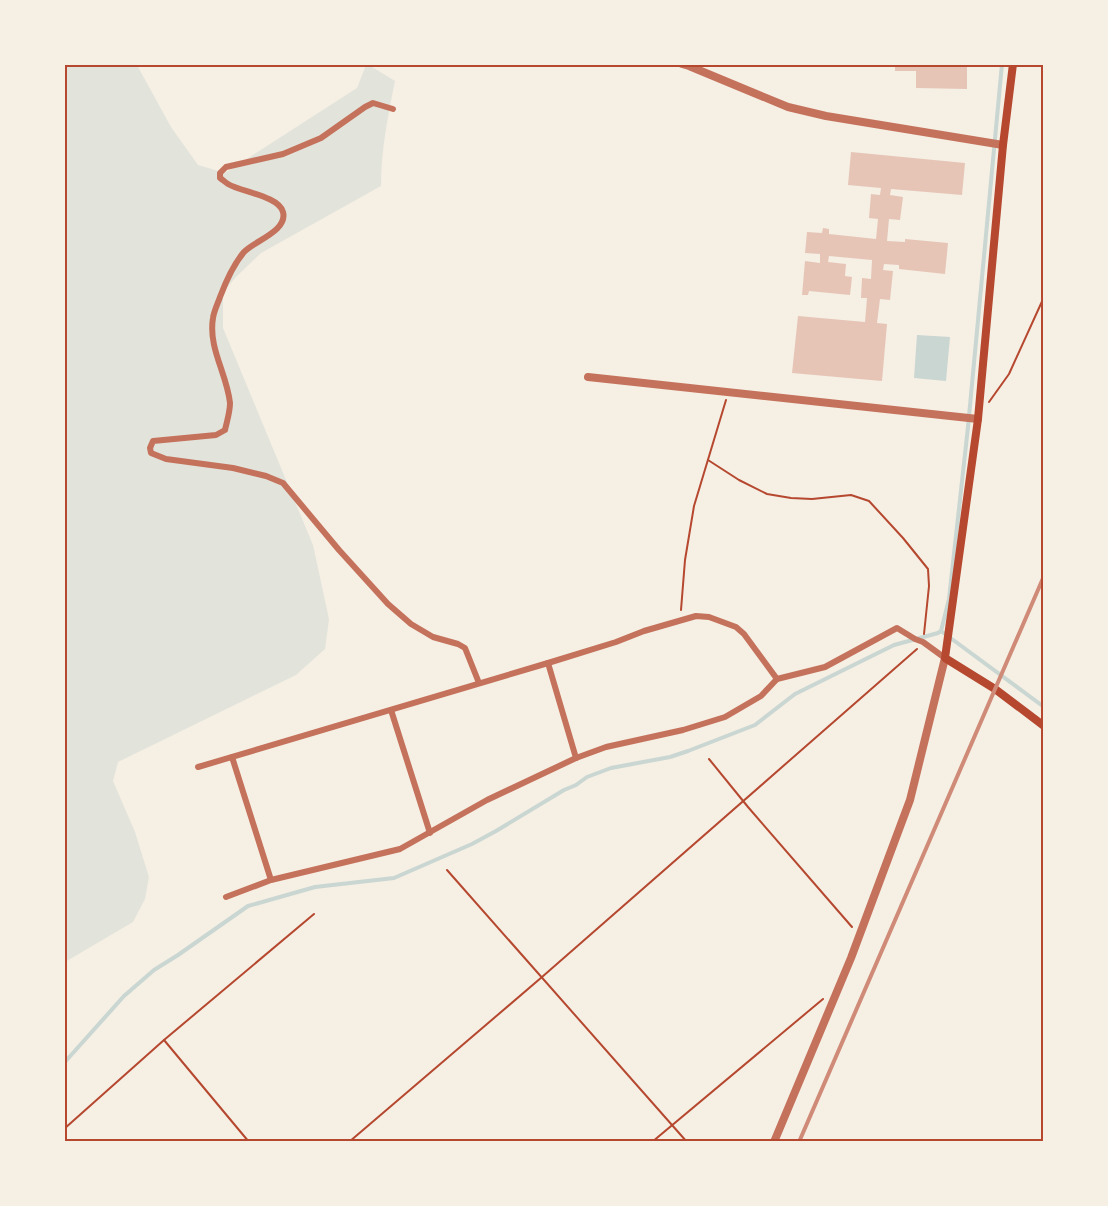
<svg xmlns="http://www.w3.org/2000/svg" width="1108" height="1206" font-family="Mulish,sans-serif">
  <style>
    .green { fill: #e2e4dc }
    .water { fill: #c9d6d2 }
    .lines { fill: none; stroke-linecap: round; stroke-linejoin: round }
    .stream { stroke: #c9d6d2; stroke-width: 4 }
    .building { fill: #e6c5b7 }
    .path { stroke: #b5482f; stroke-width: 2 }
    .minor { stroke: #c5725c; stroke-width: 6 }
    .tertiary { stroke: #c5725c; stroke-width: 8 }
    .secondary { stroke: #b5482f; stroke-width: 8 }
    .rail { stroke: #cf8b77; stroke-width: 4 }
    .neatline { fill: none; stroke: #b5482f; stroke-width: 2 }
  </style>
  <rect width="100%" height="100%" fill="#f6efe4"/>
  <!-- green -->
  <path class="green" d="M65 65H137L171 127 198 165 225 173 357 88 366 65H369L395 81C388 116 381 150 381 186L261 253 235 278 226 289 223 297V328L313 545 329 619 325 649 296 675 118 762 113 781 135 832 149 877 145 899 133 922 65 962Z"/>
  <!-- water -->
  <path class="water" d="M917 335 950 337 946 381 914 378Z"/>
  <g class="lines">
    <!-- stream -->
    <g class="stream">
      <path d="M941 631 1044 707"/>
      <path d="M64 1063 124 996 154 970 178 955 248 906 315 887 394 878 472 844 496 831 564 790 576 785 587 777 611 768 670 757 688 751 755 725 795 694 894 645 938 633 941 631 949 599 968 427 1002 64"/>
    </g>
  </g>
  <!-- building -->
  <g class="building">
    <path d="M967 64V89L916 88V71H895V65Z"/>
    <path d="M851 152 965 163 962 195 891 189 890 195 903 197 900 220 889 219 887 241 905 242V239L948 243 945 274 899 269V265L884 264 883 270 893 271 890 300 880 299 877 323 887 324 882 381 792 373 798 316 865 322 867 298H861L862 278 871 279 872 260 829 256 828 262 846 264 845 276 852 277 850 295 809 291 808 295H802L805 261 820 263V254L805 253 807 232 822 233 823 228 829 229V234L876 239 878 219 869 218 871 194 880 195 881 188 848 185Z"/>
  </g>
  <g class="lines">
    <!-- path -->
    <g class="path">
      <path d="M989 402 1009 374 1044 297"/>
      <path d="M708 460 739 480 767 494 791 498 812 499 851 495 869 501 903 538 928 569 929 586 924 634"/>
      <path d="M681 610 685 560 694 506 726 400"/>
      <path d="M709 759 748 807 852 927"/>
      <path d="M447 870 687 1142"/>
      <path d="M164 1040 249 1142"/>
      <path d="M64 1129 164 1040 314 914"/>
      <path d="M349 1142 542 977 917 649"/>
      <path d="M652 1142 823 999"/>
    </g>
    <!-- minor -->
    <g class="minor">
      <path d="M393 109 373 103 365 107 321 138 283 154 226 167 220 173V178C223 180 225 182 228 184 241 192 279 196 283 212 288 231 254 241 244 252 233 265 226 281 220 297 218 303 214 311 213 318 208 348 227 374 230 403 230 412 227 421 225 430L216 435 153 441 150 448 151 453 166 459 233 468 266 476 283 483 339 550 388 604 411 624 433 637 458 644 465 648 479 683"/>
      <path d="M548 663 576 758"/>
      <path d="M391 710 430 833"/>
      <path d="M232 757 271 880"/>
      <path d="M198 767 548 663 616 642 644 631 696 616 709 617 736 627 744 634 777 679"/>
      <path d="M226 897 271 880 400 849 487 800 576 758 606 747 683 730 725 717 761 696 777 679 825 667 897 628 915 639 923 642 945 658"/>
    </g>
    <!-- tertiary -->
    <g class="tertiary">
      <path d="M682 64 689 66 788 107 826 116 1003 145"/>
      <path d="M588 377 978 419"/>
      <path d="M774 1142 851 958 910 800 945 658"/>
    </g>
    <!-- secondary -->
    <path class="secondary" d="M1013 64 1003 145 978 419 945 658 995 689 1044 726"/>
    <!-- rail -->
    <path class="rail" d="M799 1142 1044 576"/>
  </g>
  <!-- border -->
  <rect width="1108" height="1206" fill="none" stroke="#f6efe4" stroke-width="132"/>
  <rect x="66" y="66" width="976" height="1074" class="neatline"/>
</svg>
